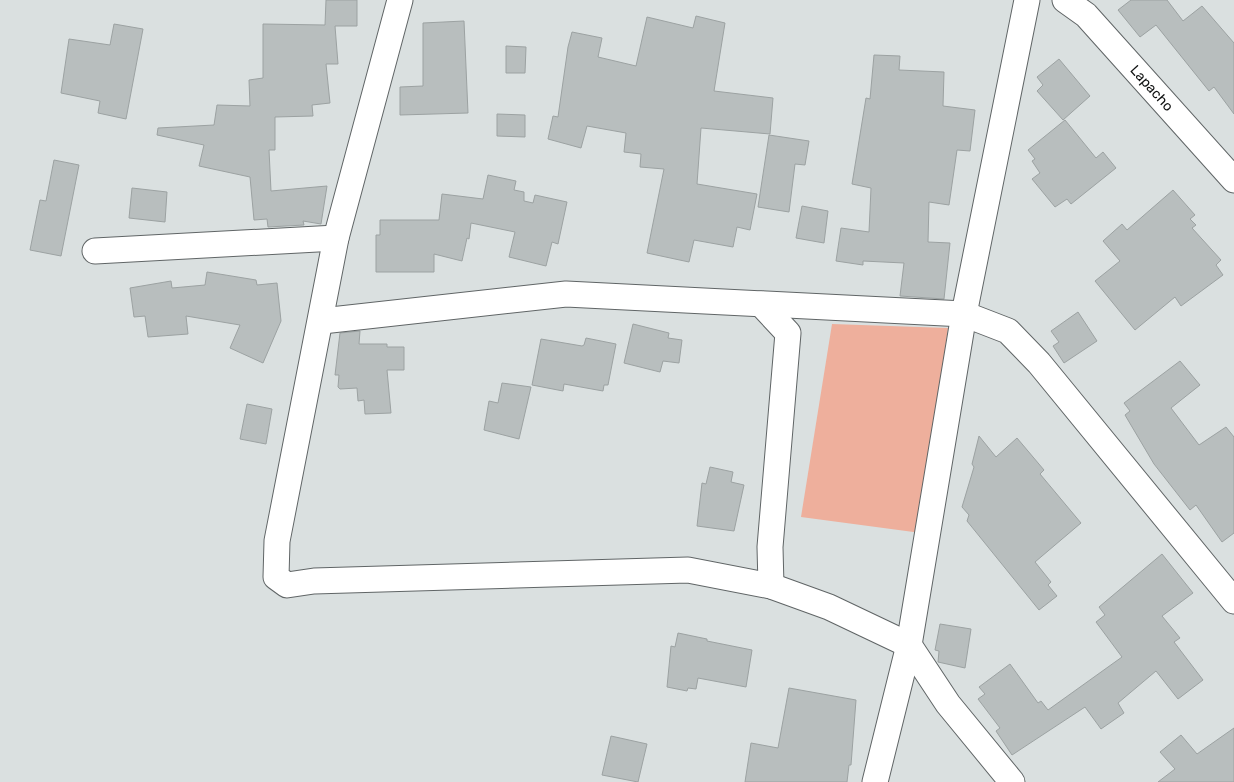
<svg xmlns="http://www.w3.org/2000/svg" width="1234" height="782" font-family="Rubik,sans-serif">
  <style>
    .green { fill: #eeaf9c }
    .building { fill: #b8bebe; stroke: #9ca2a2 }
    .lines { fill: none; stroke-linecap: round; stroke-linejoin: round }
    .street-casing { stroke: #606566; stroke-width: 27 }
    .street { stroke: #fff; stroke-width: 25 }
    .labels { text-anchor: middle; stroke-width: 4.5; stroke-linejoin: round; paint-order: stroke }
    .street-label { font-size: 14px; fill: #101212; stroke: #fff }
  </style>
  <rect width="100%" height="100%" fill="#dae0e0"/>
  <!-- green -->
  <path class="green" d="M832 324 948 328 921 533 801 517Z"/>
  <!-- building -->
  <g class="building">
    <path d="M326 0H357V26H335L338 64H326L330 103 312 105 313 116 275 117V150H269L271 191 327 186 321 224 303 221 304 225 268 227 267 219 254 220 250 177 199 166 204 145 157 135 158 128 214 125 217 105 250 106 249 80 263 78V24L325 25Z"/>
    <path d="M1131 0H1167L1183 21 1202 6 1234 43V114L1214 87 1209 91 1156 25 1140 37 1118 10Z"/>
    <path d="M696 16 725 23 714 91 773 98 770 134 701 128 697 184 757 194 750 230 737 227 733 247 694 240 689 262 647 253 664 169 640 167 641 154 624 152 626 133 587 126 581 148 548 139 553 116 558 117 568 47 572 32 602 38 598 57 636 66 647 17 693 28Z"/>
    <path d="M464 21 468 113 400 115V87L423 86V23Z"/>
    <path d="M114 24 143 29 126 119 98 113 100 101 61 93 69 39 110 45Z"/>
    <path d="M506 46 526 47 525 73H506Z"/>
    <path d="M874 55 900 56 899 70 944 72 943 106 975 110 970 151 957 150 949 205 929 202 928 242 950 243 944 299 900 296 904 263 863 261V265L836 261 841 228 869 232 871 188 852 184 866 98 870 99Z"/>
    <path d="M1059 59 1090 96 1063 120 1037 91 1043 85 1037 77Z"/>
    <path d="M497 114 525 115V137L497 136Z"/>
    <path d="M1065 120 1096 158 1103 152 1116 168 1071 204 1067 199 1055 207 1032 179 1040 173 1032 161 1035 159 1028 150Z"/>
    <path d="M769 135 809 141 805 165 795 164 789 212 758 207Z"/>
    <path d="M54 160 79 165 61 256 30 250 40 200 46 201Z"/>
    <path d="M488 175 516 181 514 190 524 192V201L533 203 535 195 567 202 558 244 552 242 546 266 509 257 515 232 471 223 469 239 467 238 462 261 434 254V272H376V235H380V220H439L442 194 483 199Z"/>
    <path d="M132 188 167 192 165 222 129 218Z"/>
    <path d="M1173 190 1195 215 1190 219 1196 225 1192 228 1221 260 1216 265 1223 275 1181 306 1175 297 1135 330 1095 281 1120 261 1103 241 1122 224 1127 230Z"/>
    <path d="M802 206 828 211 824 243 796 238Z"/>
    <path d="M207 272 256 280 257 285 277 283 281 321 263 363 230 348 240 325 186 316 188 334 148 337 145 316 134 317 130 288 171 281 172 288 205 285Z"/>
    <path d="M1078 312 1097 341 1064 363 1053 346 1059 342 1051 331Z"/>
    <path d="M633 324 669 333 668 338 682 340 679 363 663 361 660 372 624 363Z"/>
    <path d="M360 331 359 344H387V347H404V370H387L391 413 365 414 364 400 358 401 357 388 340 389 338 387 339 375H335L340 333Z"/>
    <path d="M586 338 616 344 608 385H604L603 391 564 384 563 391 532 385 541 339 582 346 584 345Z"/>
    <path d="M1180 361 1200 385 1171 408 1199 445 1226 427 1234 437V533L1222 542 1196 505 1190 510 1154 464 1125 415 1130 411 1124 403Z"/>
    <path d="M502 383 531 387 519 439 484 430 489 401 498 403Z"/>
    <path d="M247 404 272 409 266 444 240 439Z"/>
    <path d="M979 436 996 457 1017 438 1044 470 1040 474 1081 523 1035 562 1051 582 1048 585 1057 596 1039 610 967 521 969 515 962 507 974 467 972 464Z"/>
    <path d="M710 467 733 472 731 482 744 485 734 531 697 526 702 483 706 484Z"/>
    <path d="M1162 554 1193 593 1162 616 1180 638 1174 642 1203 680 1178 699 1156 671 1118 703 1124 713 1101 729 1085 707 1012 755 996 731 1000 728 978 699 985 694 979 687 1010 664 1038 703 1041 701 1048 710 1122 657 1096 622 1105 615 1099 607Z"/>
    <path d="M940 624 971 629 965 668 938 662 939 651 935 650Z"/>
    <path d="M678 633 707 639V641L752 650 746 687 698 678 696 689 688 688 687 691 667 687 671 646 675 647Z"/>
    <path d="M789 688 856 700 851 765H849L847 782H745L751 743 778 748Z"/>
    <path d="M1234 728V782H1158L1175 769 1160 752 1181 735 1197 754Z"/>
    <path d="M611 736 647 744 638 782 602 775Z"/>
  </g>
  <g class="lines">
    <defs>
      <g id="street">
        <path d="M400 0 336 238 277 541 276 577 287 585 314 581 688 570 771 586 829 607 909 645 948 704 1012 782"/>
        <path d="M1065 0 1086 15 1234 180"/>
        <path d="M95 251 336 238"/>
        <path d="M761 304 788 333 770 547 771 586"/>
        <path d="M322 321 566 294 964 314 1008 331 1039 363 1234 601"/>
        <path d="M875 782 909 645 964 314 1027 0"/>
      </g>
    </defs>
    <!-- street casing -->
    <use href="#street" class="street-casing"/>
    <!-- street -->
    <use href="#street" class="street"/>
  </g>
  <g class="labels">
    <!-- street labels -->
    <g class="street-label">
      <text transform="translate(1152 88) rotate(48)" y="5">Lapacho</text>
    </g>
  </g>
</svg>
